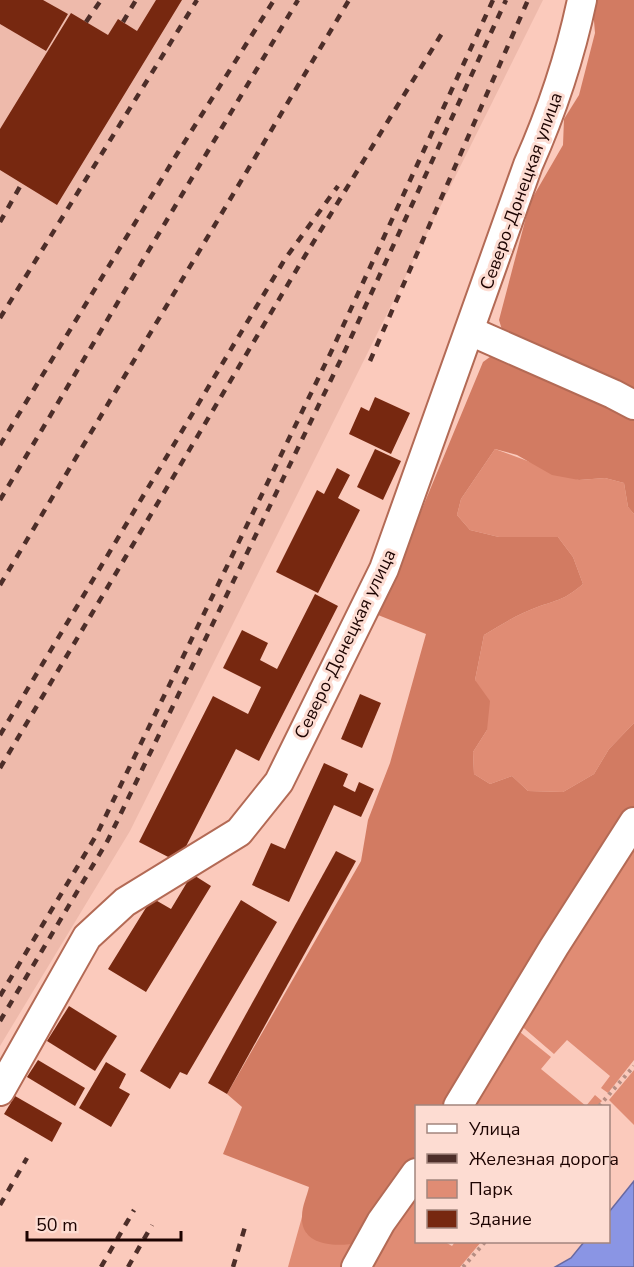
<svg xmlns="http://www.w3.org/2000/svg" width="634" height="1267" font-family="'Nunito Sans',sans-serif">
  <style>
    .built { fill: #eebaab }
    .green { fill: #e08c74 }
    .forest { fill: #d27b62 }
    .water { fill: #8a95e4; stroke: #6969a0; stroke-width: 1.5 }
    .building { fill: #772810 }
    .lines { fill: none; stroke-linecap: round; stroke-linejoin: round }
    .minor-casing { stroke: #b36a55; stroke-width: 32 }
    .path { stroke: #b68d82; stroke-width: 4; stroke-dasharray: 3 4.5; stroke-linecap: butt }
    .minor { stroke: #fff; stroke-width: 28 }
    .rail { stroke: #4d2e29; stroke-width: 4.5; stroke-dasharray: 8 8; stroke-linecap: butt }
    .labels { text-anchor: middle; stroke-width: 6; stroke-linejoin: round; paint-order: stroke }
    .street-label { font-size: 18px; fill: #1c0300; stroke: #fddcd2 }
  </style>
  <rect width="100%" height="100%" fill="#fbcabc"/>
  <!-- built -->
  <path class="built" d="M0 0H543L130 831 0 1046Z"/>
  <!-- green -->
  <g class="green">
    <path d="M495 449 579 480 605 478 624 483 628 507 634 514V723L609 749 594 774 563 792 528 791 512 776 490 784 474 774 473 752 487 730 475 680 484 635C502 624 520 613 540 606 561 599 565 599 583 584L573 557 558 537H499L470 530 457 515 461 499Z"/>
    <path d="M634 838V1060L608 1093 601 1088 610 1076 567 1040 554 1054 518 1023Z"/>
    <path d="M515 1028 551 1057 541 1069 586 1106 595 1095 602 1101 597 1106H465Z"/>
    <path d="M634 1070V1125L609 1100Z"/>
    <path d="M416 1185V1242H445L452 1246 455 1242H481L460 1267H363Z"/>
    <path d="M302 1217 307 1234 358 1243 349 1267H288Z"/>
  </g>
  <!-- forest -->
  <g class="forest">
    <path d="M598 0H634V394L503 333 499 320 530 202 563 145 564 119 579 95 595 33 593 9Z"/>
    <path d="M494 354 634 415V514L628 507 624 483 605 478 579 480 552 475 517 455 495 449 461 499 457 515 470 530 499 537H558L573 557 583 584C565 599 561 599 540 606 520 613 502 624 484 635L475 680 490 701 487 730 473 752 474 774 490 784 512 776 528 791 563 792 594 774 609 749 634 723V808L448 1106H416V1155L358 1243C337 1247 300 1247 302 1216 302 1206 307 1196 309 1187L223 1154 242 1107 227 1094 361 861 368 820 390 763 426 634 378 615 483 362Z"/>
  </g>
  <!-- water -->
  <path class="water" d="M634 1181V1267H555L571 1258 584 1242H608L609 1212Z"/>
  <!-- building -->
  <g class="building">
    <path d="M0 0H43L68 14 46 51 0 24Z"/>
    <path d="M156 0H182L57 205 0 170V129L71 13 108 35 118 19 137 31Z"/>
    <path d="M375 397 410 413 391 454 349 434 361 407 369 411Z"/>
    <path d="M375 449 401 461 383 500 357 487Z"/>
    <path d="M337 468 350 475 338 498 360 510 318 593 276 572 317 490 324 494Z"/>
    <path d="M315 594 338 606 259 761 236 749 178 862 139 842 213 696 248 714 261 687 223 668 242 630 268 643 260 660 277 669Z"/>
    <path d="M360 694 381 703 362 748 341 739Z"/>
    <path d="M324 763 348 774 343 786 355 792 359 782 374 789 361 817 334 805 289 902 252 885 271 843 285 849Z"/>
    <path d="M336 851 356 861 227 1094 208 1083Z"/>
    <path d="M192 874 211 886 146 992 108 969 152 898 171 909Z"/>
    <path d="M241 900 277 922 187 1075 180 1072 170 1089 140 1071Z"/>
    <path d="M69 1006 117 1036 95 1071 47 1041Z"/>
    <path d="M38 1060 85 1088 75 1106 27 1077Z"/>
    <path d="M106 1062 126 1074 119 1088 130 1094 111 1127 79 1108Z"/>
    <path d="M15 1096 62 1123 52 1142 4 1114Z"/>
  </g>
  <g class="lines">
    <defs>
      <g id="minor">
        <path d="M470 331 613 394 634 405"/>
        <path d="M0 1091 87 937 125 902 239 832 279 782 384 569 528 165C552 111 570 57 582 0"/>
        <path d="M458 1106 554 947 634 822"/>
        <path d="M356 1267 381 1222 416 1173"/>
      </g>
    </defs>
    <!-- minor casing -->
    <use href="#minor" class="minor-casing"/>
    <!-- path -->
    <g class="path">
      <path d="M599 1106 634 1066"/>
      <path d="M463 1267 485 1242"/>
    </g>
    <!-- minor -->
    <use href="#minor" class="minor"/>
    <!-- rail -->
    <g class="rail">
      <path d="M86 22 101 0"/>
      <path d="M123 22 136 0"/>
      <path d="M0 222 22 183"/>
      <path d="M0 318 197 0"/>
      <path d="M370 361 528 0"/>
      <path d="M0 445 177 154 274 0"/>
      <path d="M0 500 298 0"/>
      <path d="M0 585 349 0"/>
      <path d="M0 735 285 259 338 186"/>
      <path d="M0 768 300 264 444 30"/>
      <path d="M0 996 97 834 332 350 493 0"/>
      <path d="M0 1021 108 840 343 355 506 0"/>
      <path d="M0 1205 27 1158"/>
      <path d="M101 1267 134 1210"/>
      <path d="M128 1267 152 1225"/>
      <path d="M233 1267 245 1227"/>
    </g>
  </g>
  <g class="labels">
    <!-- street labels -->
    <g class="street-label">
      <text transform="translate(521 191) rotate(-70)" y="6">Северо-Донецкая улица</text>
      <text transform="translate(345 644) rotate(-64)" y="6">Северо-Донецкая улица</text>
    </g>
  </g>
  <!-- legend -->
  <rect x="415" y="1105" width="195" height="138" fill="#fddcd2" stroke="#a3857e" stroke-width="1.5"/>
  <rect x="427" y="1124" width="30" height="9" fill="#ffffff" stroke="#a3857e" stroke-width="1.5"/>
  <text x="469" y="1135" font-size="18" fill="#1c0300">Улица</text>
  <rect x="427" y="1154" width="30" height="9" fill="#4d2e29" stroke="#a3857e" stroke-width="1.5"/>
  <text x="469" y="1165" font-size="18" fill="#1c0300">Железная дорога</text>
  <rect x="427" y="1180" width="30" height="18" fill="#e08c74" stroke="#a3857e" stroke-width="1.5"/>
  <text x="469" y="1195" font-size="18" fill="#1c0300">Парк</text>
  <rect x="427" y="1210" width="30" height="18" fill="#772810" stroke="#a3857e" stroke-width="1.5"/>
  <text x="469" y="1225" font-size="18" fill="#1c0300">Здание</text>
  <!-- scale -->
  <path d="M27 1231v9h154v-9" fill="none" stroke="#1c0300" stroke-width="3"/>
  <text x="36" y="1231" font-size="18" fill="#1c0300" stroke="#fddcd2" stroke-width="4.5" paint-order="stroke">50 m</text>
</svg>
